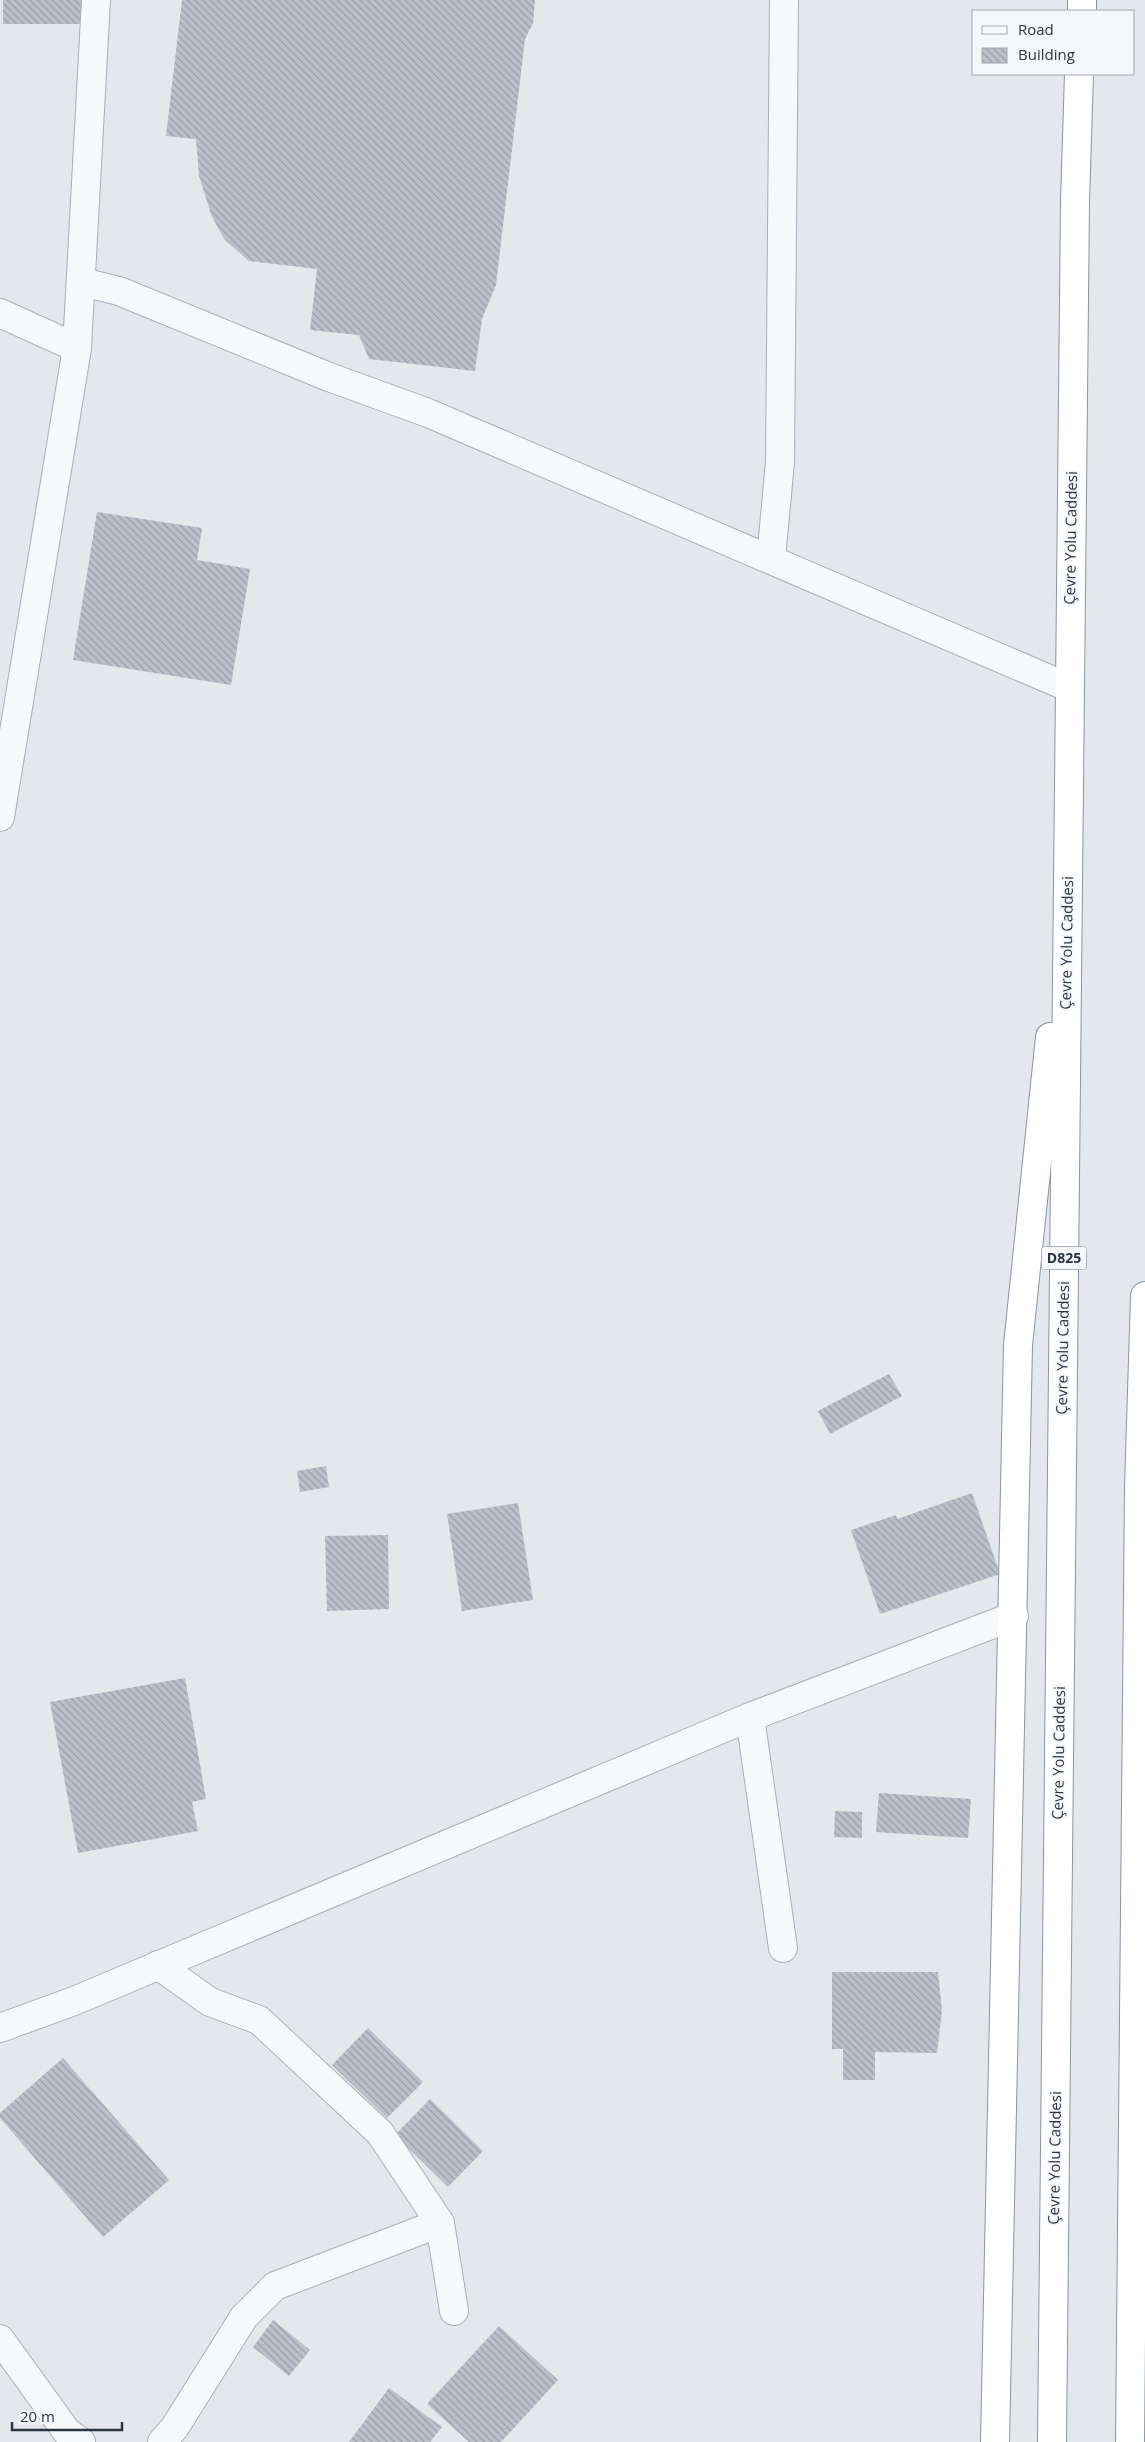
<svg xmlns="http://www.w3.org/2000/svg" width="1145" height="2442" font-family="'Open Sans',sans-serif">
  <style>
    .building { fill: url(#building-back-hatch) }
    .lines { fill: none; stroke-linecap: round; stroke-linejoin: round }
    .minor-casing { stroke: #a9aeb7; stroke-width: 30 }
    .tertiary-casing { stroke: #a9aeb7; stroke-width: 30 }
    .trunk-casing { stroke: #8b94a3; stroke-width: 30 }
    .minor { stroke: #f7f8fa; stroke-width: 28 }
    .tertiary { stroke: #f7f8fa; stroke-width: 28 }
    .trunk { stroke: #fff; stroke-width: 28 }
    .labels { text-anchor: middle; stroke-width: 4; stroke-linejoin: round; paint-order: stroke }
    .shield { fill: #f4f6f9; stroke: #676e7b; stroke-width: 1 }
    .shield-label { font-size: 14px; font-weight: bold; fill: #2b3445 }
    .street-label { font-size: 15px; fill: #2b3445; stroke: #f4f6f9 }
  </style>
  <defs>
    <pattern id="building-back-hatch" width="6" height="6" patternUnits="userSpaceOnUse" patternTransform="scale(1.25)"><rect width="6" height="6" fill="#bbc0ca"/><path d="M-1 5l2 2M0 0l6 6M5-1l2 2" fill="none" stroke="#989da6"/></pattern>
  </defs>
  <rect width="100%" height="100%" fill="#e4e7ec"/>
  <!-- building -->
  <g class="building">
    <rect x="3" y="0" width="84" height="24"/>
    <path d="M182 0H535L533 23 525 39 496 285 482 319 475 371 369 359 359 335 310 330 317 269 249 261 225 240 212 217 199 176 196 139 166 136Z"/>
    <path d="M97 512 202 528 197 560 250 569 231 685 73 660Z"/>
    <path d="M889 1374 902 1396 830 1434 818 1411Z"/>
    <path d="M326 1466 329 1487 300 1492 297 1471Z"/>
    <path d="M972 1493 1000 1574 880 1614 851 1530 896 1515 897 1519Z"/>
    <path d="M518 1503 533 1600 462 1611 447 1514Z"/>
    <path d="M388 1535 389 1609 327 1611 325 1536Z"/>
    <path d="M185 1678 206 1799 192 1802 198 1831 78 1853 50 1702Z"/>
    <path d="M879 1793 971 1799 968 1838 876 1832Z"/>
    <path d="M835 1811 862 1812V1838L834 1837Z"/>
    <path d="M832 1972H938L942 2011 937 2053 875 2052V2080H843V2049H832Z"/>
    <path d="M368 2028 423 2082 387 2118 332 2065Z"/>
    <path d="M63 2058 169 2180 103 2237 0 2118V2113Z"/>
    <path d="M430 2099 483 2151 448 2187 395 2135Z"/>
    <path d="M273 2320 310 2350 289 2376 253 2347Z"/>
    <path d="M499 2326 558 2380 501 2442H469L427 2404Z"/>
    <path d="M389 2388 442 2427 430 2442H349Z"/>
  </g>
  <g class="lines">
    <defs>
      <g id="minor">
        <path d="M82 282 119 291 329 377 428 413 1070 688"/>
        <path d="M0 313 77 348"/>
        <path d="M771 559 780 462 784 0"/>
        <path d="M0 817 77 348 96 0"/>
        <path d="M750 1717 783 1948"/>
        <path d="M158 1965 210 2002 259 2020 380 2133 440 2223 454 2311"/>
        <path d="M0 2339 67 2432 81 2442"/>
        <path d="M162 2442 175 2427 244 2317 275 2286 440 2223"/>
      </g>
      <path id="tertiary" d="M0 2028 74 2001 750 1717 1014 1616"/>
      <g id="trunk">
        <path d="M1082 11V0"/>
        <path d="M995 2442 1018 1345 1050 1037"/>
        <path d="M1052 2442 1075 202 1079 74"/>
        <path d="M1130 2442 1139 1487 1145 1296"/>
      </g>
    </defs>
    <!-- minor casing -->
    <use href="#minor" class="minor-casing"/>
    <!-- tertiary casing -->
    <use href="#tertiary" class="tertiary-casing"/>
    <!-- trunk casing -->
    <use href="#trunk" class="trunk-casing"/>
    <!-- minor -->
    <use href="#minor" class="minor"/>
    <!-- tertiary -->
    <use href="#tertiary" class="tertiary"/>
    <!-- trunk -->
    <use href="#trunk" class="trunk"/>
  </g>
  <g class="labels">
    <!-- shield labels -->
    <rect class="shield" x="1041.5" y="1246.5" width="45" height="23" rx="4"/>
    <g class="shield-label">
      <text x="1064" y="1263">D825</text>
    </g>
    <!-- street labels -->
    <g class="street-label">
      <text transform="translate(1071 538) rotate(-89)" y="5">Çevre Yolu Caddesi</text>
      <text transform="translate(1067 943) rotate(-89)" y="5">Çevre Yolu Caddesi</text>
      <text transform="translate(1063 1348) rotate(-89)" y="5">Çevre Yolu Caddesi</text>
      <text transform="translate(1059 1753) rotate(-89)" y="5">Çevre Yolu Caddesi</text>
      <text transform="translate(1055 2158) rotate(-89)" y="5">Çevre Yolu Caddesi</text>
    </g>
  </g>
  <!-- legend -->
  <rect x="972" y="10" width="162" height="65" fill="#f4f6f9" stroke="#a4a8b1"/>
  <rect x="982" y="26" width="25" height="8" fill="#f7f8fa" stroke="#a4a8b1"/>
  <text x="1018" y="35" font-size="15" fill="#2b3445">Road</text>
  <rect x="982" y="48" width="25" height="15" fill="url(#building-back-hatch)" stroke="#a4a8b1"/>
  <text x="1018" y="60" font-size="15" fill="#2b3445">Building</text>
  <!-- scale -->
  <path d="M12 2422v8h110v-8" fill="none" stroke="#2b3445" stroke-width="2.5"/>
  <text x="20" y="2422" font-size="15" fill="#2b3445" stroke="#f4f6f9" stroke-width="4" paint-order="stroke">20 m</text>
</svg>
